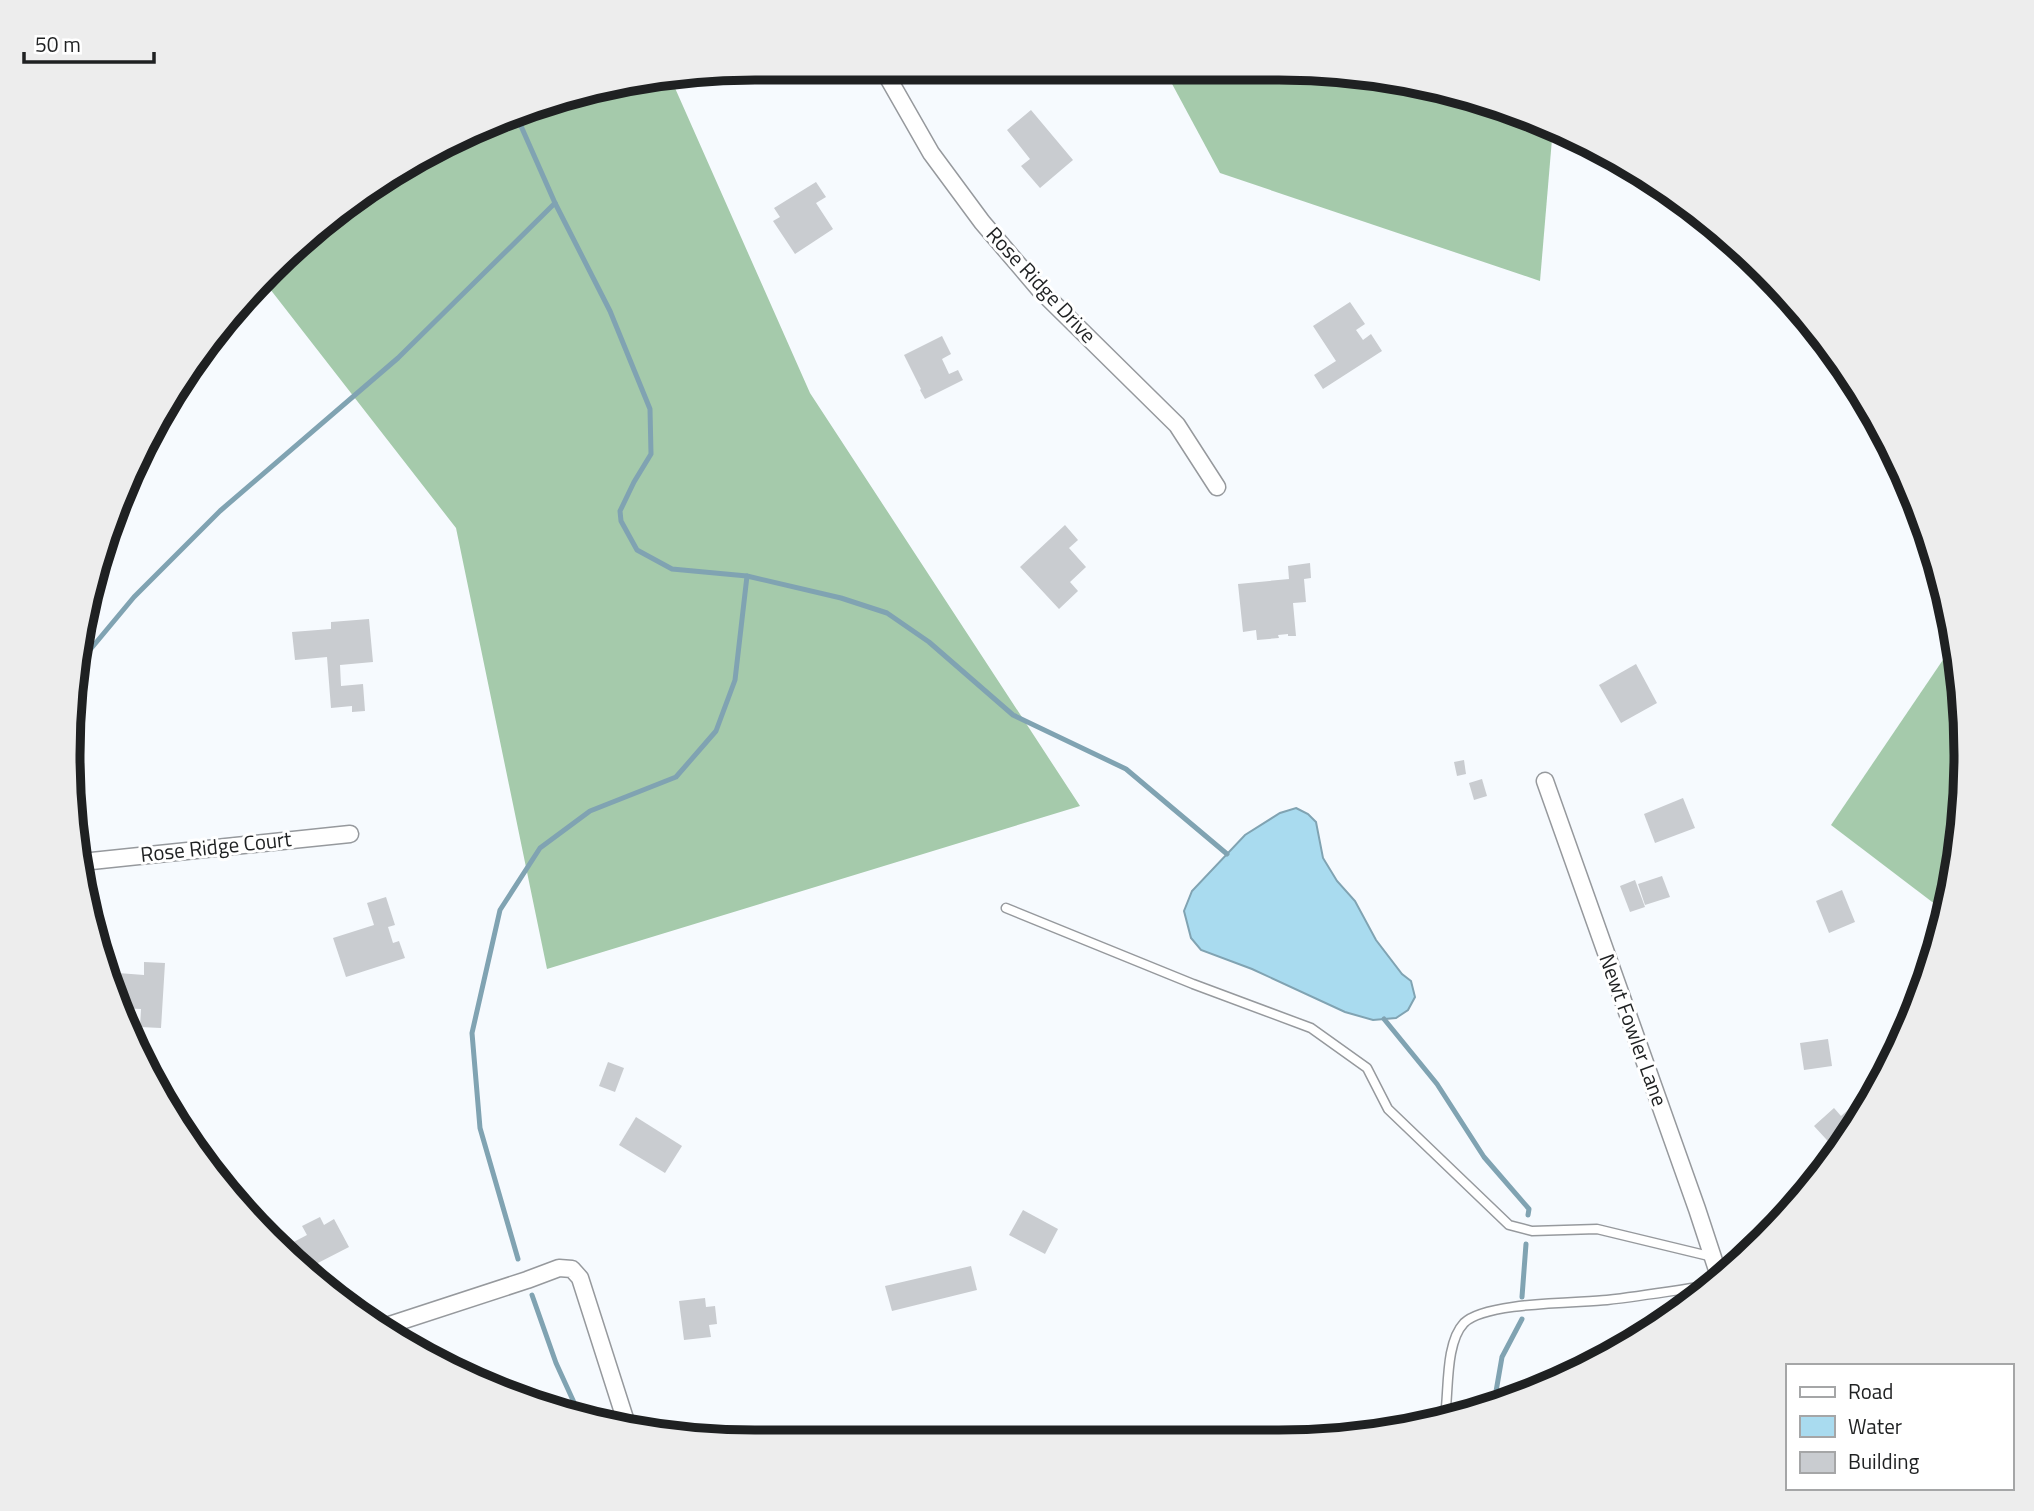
<svg xmlns="http://www.w3.org/2000/svg" width="2034" height="1511" font-family="'Titillium Web',sans-serif">
  <style>
    .forest { fill: #a5caab }
    .water { fill: #a9dbef; stroke: #80a3b2; stroke-width: 2 }
    .lines { fill: none; stroke-linecap: round; stroke-linejoin: round }
    .stream { stroke: #80a3b2; stroke-width: 5 }
    .building { fill: #c9ccd0 }
    .lane-casing { stroke: #96999d; stroke-width: 11 }
    .street-casing { stroke: #96999d; stroke-width: 19 }
    .lane { stroke: #fff; stroke-width: 8 }
    .street { stroke: #fff; stroke-width: 16 }
    .labels { text-anchor: middle; stroke-width: 6; stroke-linejoin: round; paint-order: stroke }
    .street-label { font-size: 21px; fill: #1f2122; stroke: #fff }
    .rim { fill: none; stroke: #1f2122; stroke-width: 9 }
  </style>
  <rect width="100%" height="100%" fill="#f6fafe"/>
  <!-- forest -->
  <g class="forest">
    <path d="M1164 69 1323 70 1456 92 1542 121 1553 127 1540 281 1220 173Z"/>
    <path d="M671 79 810 393 1080 806 547 969 456 528 263 280 337 211 412 161 577 92Z"/>
    <path d="M1953 645 1964 711 1960 846 1944 911 1831 825Z"/>
  </g>
  <!-- water -->
  <path class="water" d="M1296 808 1308 814 1316 822 1323 858 1337 881 1355 901 1376 940 1402 974 1411 981 1415 997 1408 1010 1396 1018 1373 1020 1345 1012 1252 969 1201 950 1191 938 1184 911 1192 891 1245 835 1280 813Z"/>
  <g class="lines">
    <!-- stream -->
    <g class="stream">
      <path d="M517 117 555 203 610 311 650 409 651 454 634 482 620 511 621 521 637 550 672 569 747 576 841 598 887 613 929 642 1013 715 1126 769 1227 854"/>
      <path d="M79 663 134 597 220 511 398 358 555 203"/>
      <path d="M1384 1019 1437 1084 1484 1157 1529 1209 1528 1215"/>
      <path d="M518 1259 480 1128 472 1033 500 910 540 848 590 811 676 777 716 731 735 680 747 576"/>
      <path d="M532 1295 556 1363 582 1420"/>
      <path d="M1522 1297 1526 1244"/>
      <path d="M1494 1403 1502 1357 1522 1319"/>
    </g>
  </g>
  <!-- building -->
  <g class="building">
    <path d="M1031 110 1073 160 1040 188 1021 166 1030 159 1007 130Z"/>
    <path d="M816 182 826 197 816 203 833 229 795 254 773 221 780 217 774 208Z"/>
    <path d="M1350 302 1365 324 1356 330 1363 340 1371 334 1382 351 1323 389 1314 375 1336 361 1313 326Z"/>
    <path d="M942 336 951 354 942 359 949 374 958 370 963 380 925 399 920 390 921 389 904 355Z"/>
    <path d="M1065 525 1078 540 1069 548 1086 567 1070 582 1078 591 1059 609 1020 567Z"/>
    <path d="M1310 563 1311 578 1304 579 1306 602 1293 603 1296 636H1288V634L1278 635 1279 638 1257 640 1256 630 1243 632 1238 584 1289 579 1288 566Z"/>
    <path d="M369 619 373 662 340 665 341 686 363 684 365 711 352 712V706L331 708 327 657 295 660 292 632 331 629V622Z"/>
    <path d="M1636 664 1657 703 1621 723 1599 685Z"/>
    <path d="M1464 760 1466 774 1457 776 1454 762Z"/>
    <path d="M1482 779 1487 796 1474 800 1469 783Z"/>
    <path d="M1683 798 1695 828 1655 843 1644 814Z"/>
    <path d="M1662 876 1670 897 1645 905 1638 884Z"/>
    <path d="M1635 880 1645 907 1630 912 1620 886Z"/>
    <path d="M1842 890 1855 922 1829 933 1816 901Z"/>
    <path d="M386 897 395 925 388 927 393 943 399 941 405 958 346 977 333 938 374 925 367 903Z"/>
    <path d="M144 962 165 963 161 1028 140 1027 141 1009 118 1008 106 981H118V973L144 975Z"/>
    <path d="M1828 1039 1832 1066 1804 1070 1800 1043Z"/>
    <path d="M608 1062 624 1068 615 1092 599 1086Z"/>
    <path d="M1834 1108 1841 1116 1848 1110 1856 1120 1850 1125 1853 1128 1837 1151 1814 1126Z"/>
    <path d="M636 1117 682 1146 665 1173 619 1145Z"/>
    <path d="M1023 1210 1058 1229 1045 1254 1009 1235Z"/>
    <path d="M320 1217 324 1225 334 1219 349 1247 314 1265 312 1261 299 1269 286 1246 307 1235 302 1226Z"/>
    <path d="M971 1266 977 1290 892 1311 885 1286Z"/>
    <path d="M705 1298 706 1307 715 1306 717 1324 709 1325 711 1337 684 1340 679 1301Z"/>
  </g>
  <g class="lines">
    <defs>
      <g id="lane">
        <path d="M1006 908 1193 984 1311 1028 1367 1068 1388 1109 1509 1225 1532 1231 1597 1229 1713 1257"/>
        <path d="M1445 1416C1449 1391 1445 1343 1464 1323 1485 1302 1576 1303 1607 1300 1642 1296 1678 1290 1713 1285"/>
        <path d="M1173 1438C1189 1435 1210 1426 1224 1438"/>
      </g>
      <g id="street">
        <path d="M883 69 931 153 982 222 1040 290 1177 425 1217 487"/>
        <path d="M1545 781 1697 1209 1720 1279"/>
        <path d="M82 862 350 834"/>
        <path d="M380 1328 527 1280 559 1268 572 1269 580 1278 628 1428"/>
      </g>
    </defs>
    <!-- lane casing -->
    <use href="#lane" class="lane-casing"/>
    <!-- street casing -->
    <use href="#street" class="street-casing"/>
    <!-- lane -->
    <use href="#lane" class="lane"/>
    <!-- street -->
    <use href="#street" class="street"/>
  </g>
  <g class="labels">
    <!-- street labels -->
    <g class="street-label">
      <text transform="translate(1041 285) rotate(47)" y="7">Rose Ridge Drive</text>
      <text transform="translate(216 847) rotate(-6)" y="7">Rose Ridge Court</text>
      <text transform="translate(1633 1030) rotate(70)" y="7">Newt Fowler Lane</text>
    </g>
  </g>
  <!-- crop -->
  <path d="M0 0H2034V1511H0ZM755 80H1279A675 675 0 0 1 1954 755V755A675 675 0 0 1 1279 1430H755A675 675 0 0 1 80 755V755A675 675 0 0 1 755 80Z" fill="#ededed" fill-rule="evenodd"/>
  <path class="rim" d="M755 80H1279A675 675 0 0 1 1954 755V755A675 675 0 0 1 1279 1430H755A675 675 0 0 1 80 755V755A675 675 0 0 1 755 80Z"/>
  <!-- legend -->
  <rect x="1786" y="1364" width="228" height="126" fill="#ffffff" stroke="#a5a6a7" stroke-width="2"/>
  <rect x="1800" y="1387" width="35" height="10" fill="#ffffff" stroke="#a5a6a7" stroke-width="2"/>
  <text x="1848" y="1399" font-size="21" fill="#1f2122">Road</text>
  <rect x="1800" y="1416" width="35" height="21" fill="#a9dbef" stroke="#a5a6a7" stroke-width="2"/>
  <text x="1848" y="1434" font-size="21" fill="#1f2122">Water</text>
  <rect x="1800" y="1452" width="35" height="21" fill="#c9ccd0" stroke="#a5a6a7" stroke-width="2"/>
  <text x="1848" y="1469" font-size="21" fill="#1f2122">Building</text>
  <!-- scale -->
  <path d="M24 52v10h130v-10" fill="none" stroke="#1f2122" stroke-width="3.5"/>
  <text x="35" y="52" font-size="21" fill="#1f2122" stroke="#ffffff" stroke-width="5" paint-order="stroke">50 m</text>
</svg>
